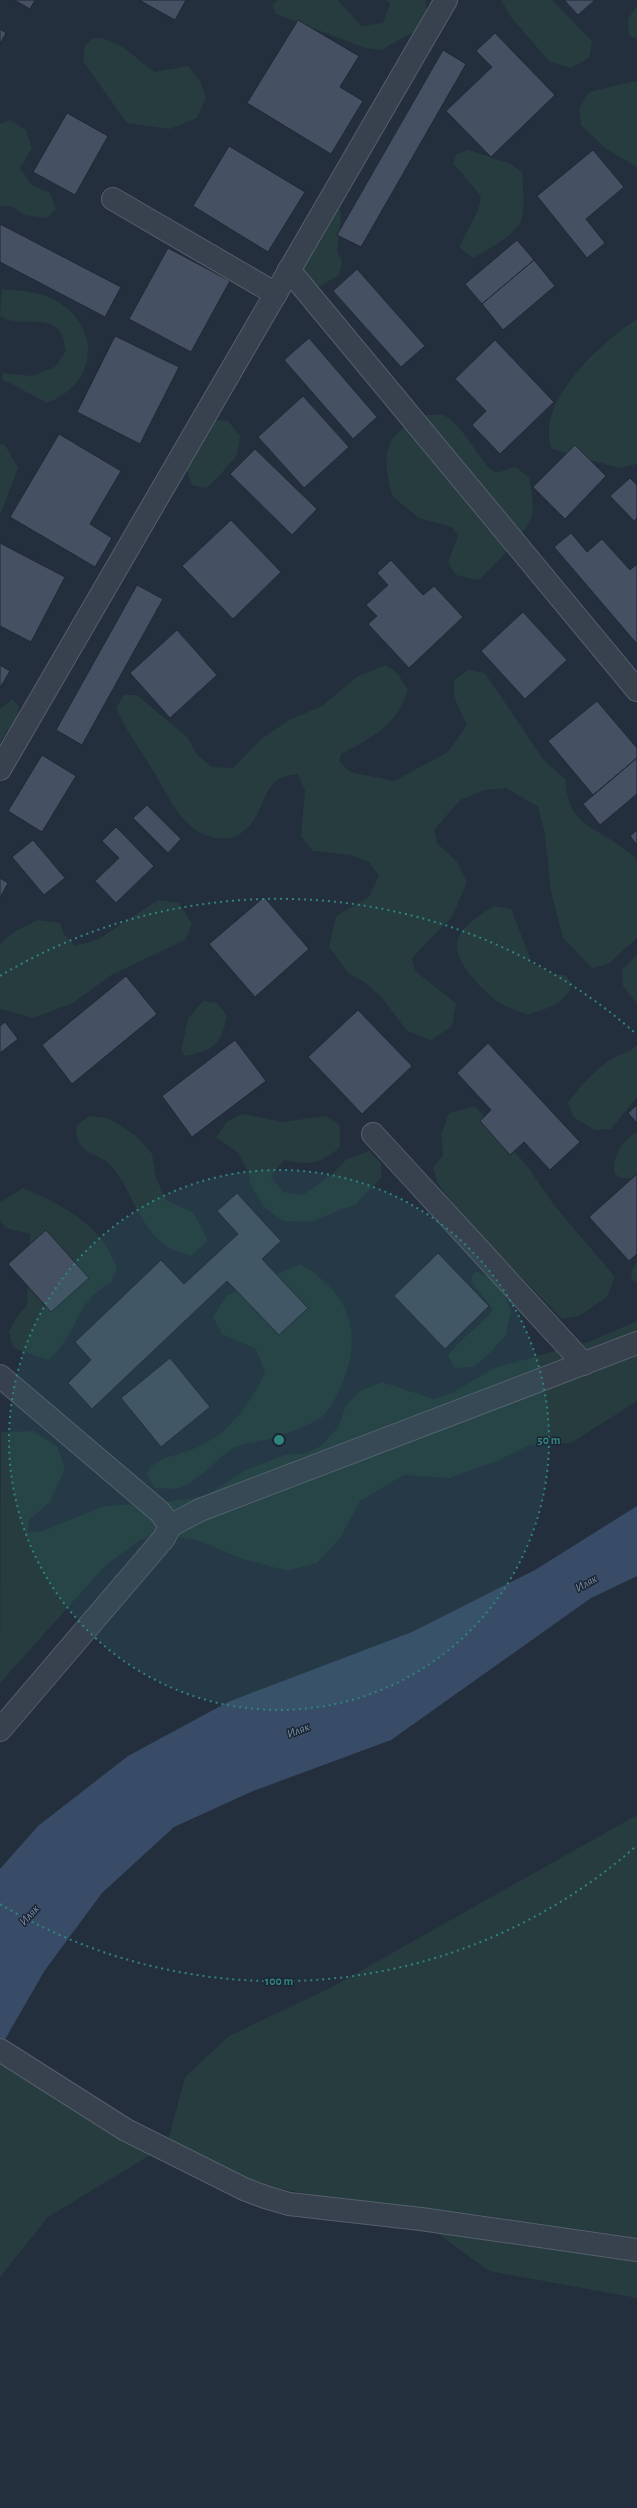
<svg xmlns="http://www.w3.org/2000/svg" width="637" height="2508" font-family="'Alegreya Sans',sans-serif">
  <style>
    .green { fill: #263c3f }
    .water { fill: #394c67 }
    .building { fill: #455162; stroke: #1f2835 }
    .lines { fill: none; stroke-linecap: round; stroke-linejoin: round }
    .minor-casing { stroke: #565f6c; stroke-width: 24 }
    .minor { stroke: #38414e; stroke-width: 22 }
    .ring { fill: none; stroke: #308480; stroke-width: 2; stroke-dasharray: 2 4 }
    .labels { text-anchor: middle; stroke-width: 3; stroke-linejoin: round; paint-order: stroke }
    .water-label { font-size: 12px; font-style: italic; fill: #7c92b1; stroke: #1d2633 }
    .centre { fill: #308480; stroke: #1d2633; stroke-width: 2 }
    .ring-label { font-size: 12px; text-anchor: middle; font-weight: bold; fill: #308480; stroke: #1d2633; stroke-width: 3; stroke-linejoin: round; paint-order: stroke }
  </style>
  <rect width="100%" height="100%" fill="#242f3e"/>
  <!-- green -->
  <g class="green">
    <path d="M278 0H338L361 26 383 23 390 4 387 0H426V13L414 32 381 50 365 48 276 14 272 5Z"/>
    <path d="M501 0H552L592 41 589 58 571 68 550 62 510 16Z"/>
    <path d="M637 6V38L629 36 628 19Z"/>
    <path d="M93 38C119 37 134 58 155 72L188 66 200 81 206 97 197 118 170 129 127 123 83 61 85 45Z"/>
    <path d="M635 81 637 82V167L605 148 581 125 579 109 589 92Z"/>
    <path d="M10 120 26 130 32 148 20 168 32 185 50 193 56 209 46 218 25 215 11 206H0V124Z"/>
    <path d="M468 150 509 163 522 172C523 185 526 214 519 225 508 239 488 249 473 258L459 247C467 230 479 214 481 196L453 163 457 154Z"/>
    <path d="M320 206 340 209 341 218 337 251 342 261 339 275 320 286 294 290Z"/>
    <path d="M2 289C22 291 40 291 58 302 104 331 95 385 47 403L2 379 3 373 32 376 55 367 66 351C64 346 64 337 61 333 46 312 18 329 0 316Z"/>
    <path d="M637 319V464L619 468 552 449C533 403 602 342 637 319Z"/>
    <path d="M427 415C432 415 439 414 443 415 464 423 484 472 497 472 503 472 510 468 515 467L529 477C531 490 535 505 531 518 527 532 490 570 478 580L456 575 448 562 458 536 452 527 419 518 392 496C382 451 382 436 427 415Z"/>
    <path d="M216 420 228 421 240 436 237 455 218 477 206 488 192 485C191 481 188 477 188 473 185 458 207 431 216 420Z"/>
    <path d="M0 444 5 445 18 468 0 515Z"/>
    <path d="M386 665 398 674 408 690C394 728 375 736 341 754L339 761 350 772 394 781 448 752 467 725 454 697V680L468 670 485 673 543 759 566 780C567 825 593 825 623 848 628 852 634 855 637 861V938L608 964 592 968 563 938 551 892 545 834 538 807 506 788 485 790 460 800 434 830 437 843 457 862 467 882 452 917 412 958 415 971 456 1003 452 1026 431 1040 407 1031 384 1000 366 983 349 974 329 947 336 916 369 897 379 876 369 862 351 855 313 851 301 836 305 791 298 774C256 777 270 814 241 833 228 843 205 838 193 828 174 813 163 786 150 766 138 746 125 729 116 708L124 695H137L188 738 197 755 212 767 233 768 260 740 289 720 322 706 358 676Z"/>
    <path d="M13 699 19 707C16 724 7 729 0 743V709Z"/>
    <path d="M158 900 179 903 192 924 185 940 111 975 73 1003 33 1018 0 1009V944L14 932 38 920 60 923 64 934 75 946 99 939Z"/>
    <path d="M494 906 511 909 532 963 555 975H565L572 984C566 1005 546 1008 528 1015 518 1011 506 1007 497 1001 481 989 448 957 459 936 467 922 482 914 494 906Z"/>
    <path d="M637 954V1004L623 986 622 970Z"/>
    <path d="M203 1001 217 1003 227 1016C221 1045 214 1050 185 1056L181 1051 188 1019Z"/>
    <path d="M637 1045V1097L611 1129 595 1130 573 1117 568 1103C581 1085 596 1068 615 1057 623 1053 631 1052 637 1045Z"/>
    <path d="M475 1106 528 1167 554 1205 615 1277 607 1297 579 1316 562 1319 457 1210 437 1182 433 1167 443 1155 441 1135 449 1113Z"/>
    <path d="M242 1114 283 1122 325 1116 340 1125V1147C319 1165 311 1165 284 1160L271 1177 283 1192 303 1195 331 1175 347 1159 369 1151 381 1163V1178L356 1204 310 1222 283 1221 264 1207 250 1184 248 1171 237 1152 216 1137 227 1122Z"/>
    <path d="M89 1116 108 1118 136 1136 152 1154 156 1178 166 1200 194 1213 208 1241 191 1256C184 1253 172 1251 166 1246 139 1226 133 1193 113 1168 98 1149 76 1159 76 1126Z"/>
    <path d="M637 1131V1178H620L614 1172C613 1154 622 1142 637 1131Z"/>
    <path d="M23 1188C63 1205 103 1225 117 1269L111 1283C73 1302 80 1334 48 1360L13 1348 9 1332 17 1317 27 1305 30 1234 5 1228 0 1219V1202Z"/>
    <path d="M637 1262V1283L632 1280 631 1272Z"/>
    <path d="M300 1264C349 1292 364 1332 342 1384 338 1394 328 1414 319 1419 302 1429 283 1435 265 1440 256 1442 244 1443 235 1447 219 1456 194 1486 179 1488 172 1490 163 1488 155 1488L146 1474C158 1455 174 1457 193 1449 227 1436 250 1404 265 1373L256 1349 222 1334 213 1317 226 1296Z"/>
    <path d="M476 1271 491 1279 505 1295 511 1312 506 1335 490 1353 474 1367 455 1368 448 1357C459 1337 482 1327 493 1309L472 1283 471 1277Z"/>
    <path d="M637 1321V1401L571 1443 530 1445 497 1461 450 1478 404 1475 360 1501 341 1537 317 1563 287 1571 240 1558 197 1540 155 1533 139 1541 106 1565 0 1683 1 1432 33 1431 57 1446 65 1469 50 1502 29 1520 28 1532H40L105 1506 175 1501 207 1495 246 1470 285 1455 307 1453 322 1445 339 1426 346 1405 360 1391 382 1382 434 1399 454 1392 494 1368 588 1342Z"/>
    <path d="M637 1815V2298L489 2271 408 2212 261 2185 167 2145 48 2217 0 2277V2052L167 2145 185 2077 229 2036 332 1987Z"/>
  </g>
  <!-- water -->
  <path class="water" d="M637 1506V1576L591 1598 391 1740 253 1791 174 1827 102 1893 45 1970 0 2048V1869L38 1826 128 1756 228 1702 412 1632 535 1570Z"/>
  <!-- building -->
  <g class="building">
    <path d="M14 0H35L30 9Z"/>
    <path d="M139 0H186L175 20Z"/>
    <path d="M564 0H595L578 15Z"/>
    <path d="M298 20 359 56 340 87 363 101 331 154 247 103Z"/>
    <path d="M0 29 6 33 0 44Z"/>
    <path d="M495 33 555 95 491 157 446 111 492 67 476 51Z"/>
    <path d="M443 50 466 64 361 247 337 235Z"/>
    <path d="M67 113 108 136 75 195 33 172Z"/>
    <path d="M229 146 305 192 268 252 193 206Z"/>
    <path d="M593 150 624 187 586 219 605 243 587 258 537 196Z"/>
    <path d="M0 224 121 287 105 317 0 262Z"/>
    <path d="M517 240 534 260 482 304 465 284Z"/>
    <path d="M168 248 230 281 191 352 129 319Z"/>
    <path d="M534 260 555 286 503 330 482 304Z"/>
    <path d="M357 269 425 346 401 367 333 291Z"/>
    <path d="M115 336 179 367 140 444 77 412Z"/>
    <path d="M309 338 377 417 353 439 284 360Z"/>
    <path d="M495 340 554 402 500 454 472 425 486 411 455 379Z"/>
    <path d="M303 396 349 447 304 488 258 437Z"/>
    <path d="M59 434 121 471 90 524 112 538 95 567 10 517Z"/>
    <path d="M575 445 606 476 565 519 533 487Z"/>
    <path d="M255 449 317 509 292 535 230 474Z"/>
    <path d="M630 478 637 485V518L634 521 610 496Z"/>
    <path d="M231 520 281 572 233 619 182 566Z"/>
    <path d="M571 533 587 552 602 539 630 570 637 564V644L554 547Z"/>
    <path d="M0 543 65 577 31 642 0 626Z"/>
    <path d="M391 560 423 595 434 586 463 617 409 668 368 624 377 616 366 605 388 585 377 573Z"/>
    <path d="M137 585 163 599 82 745 56 730Z"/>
    <path d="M523 612 567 660 525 699 481 651Z"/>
    <path d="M177 630 217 675 170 718 130 673Z"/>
    <path d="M0 665 10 671 0 688Z"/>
    <path d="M597 701 637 748V758L593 795 548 741Z"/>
    <path d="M42 755 76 776 42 832 8 811Z"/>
    <path d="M637 758V794L600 825 583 804Z"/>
    <path d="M147 805 181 839 168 853 133 818Z"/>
    <path d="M116 827 154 866 116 903 95 881 119 858 102 841Z"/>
    <path d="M637 830V845L630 836Z"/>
    <path d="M33 840 65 878 44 895 12 857Z"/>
    <path d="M0 878 8 883 0 898Z"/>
    <path d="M264 897 309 949 255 997 209 944Z"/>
    <path d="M126 976 157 1014 72 1084 42 1045Z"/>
    <path d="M358 1010 412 1066 362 1114 308 1057Z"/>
    <path d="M5 1022 18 1039 0 1053V1026Z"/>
    <path d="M235 1040 266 1081 192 1137 162 1096Z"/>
    <path d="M488 1043 580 1142 550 1170 524 1142 510 1155 480 1121 491 1110 457 1073Z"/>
    <path d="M637 1105V1123L628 1113Z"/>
    <path d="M637 1174V1254L629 1261 589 1217Z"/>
    <path d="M237 1193 281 1241 262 1259 308 1308 279 1335 227 1281 92 1409 68 1383 91 1360 75 1342 161 1260 184 1284 238 1234 217 1211Z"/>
    <path d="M46 1230 89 1278 51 1312 8 1264Z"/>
    <path d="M438 1253 489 1306 445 1349 394 1296Z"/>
    <path d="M170 1358 210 1407 161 1447 121 1398Z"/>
  </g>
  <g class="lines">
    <defs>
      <g id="minor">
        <path d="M113 199 276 294"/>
        <path d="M289 270 637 690"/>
        <path d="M0 769 446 0"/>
        <path d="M373 1134 584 1364"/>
        <path d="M0 1376 160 1512 170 1526 164 1538 0 1730"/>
        <path d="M170 1526 200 1510 637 1343"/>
        <path d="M0 2050 126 2130 244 2189 265 2197 289 2204 421 2219 637 2250"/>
      </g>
    </defs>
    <!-- minor casing -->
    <use href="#minor" class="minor-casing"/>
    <!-- minor -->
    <use href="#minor" class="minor"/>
  </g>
  <!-- distance rings -->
  <circle cx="279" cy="1440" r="270" fill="#308480" fill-opacity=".12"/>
  <g class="ring">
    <circle cx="279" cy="1440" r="270"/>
    <path d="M634 1848A541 541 0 0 1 0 1904M0 976A541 541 0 0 1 634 1032"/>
  </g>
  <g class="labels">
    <!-- water labels -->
    <g class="water-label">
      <text transform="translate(586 1583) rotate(-29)" y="4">Иляк</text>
      <text transform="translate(298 1730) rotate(-20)" y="4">Иляк</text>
      <text transform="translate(29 1915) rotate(-47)" y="4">Иляк</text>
    </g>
  </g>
  <circle cx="279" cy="1440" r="6" class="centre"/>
  <g class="ring-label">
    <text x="549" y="1444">50 m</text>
    <text x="279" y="1985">100 m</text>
  </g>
</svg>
